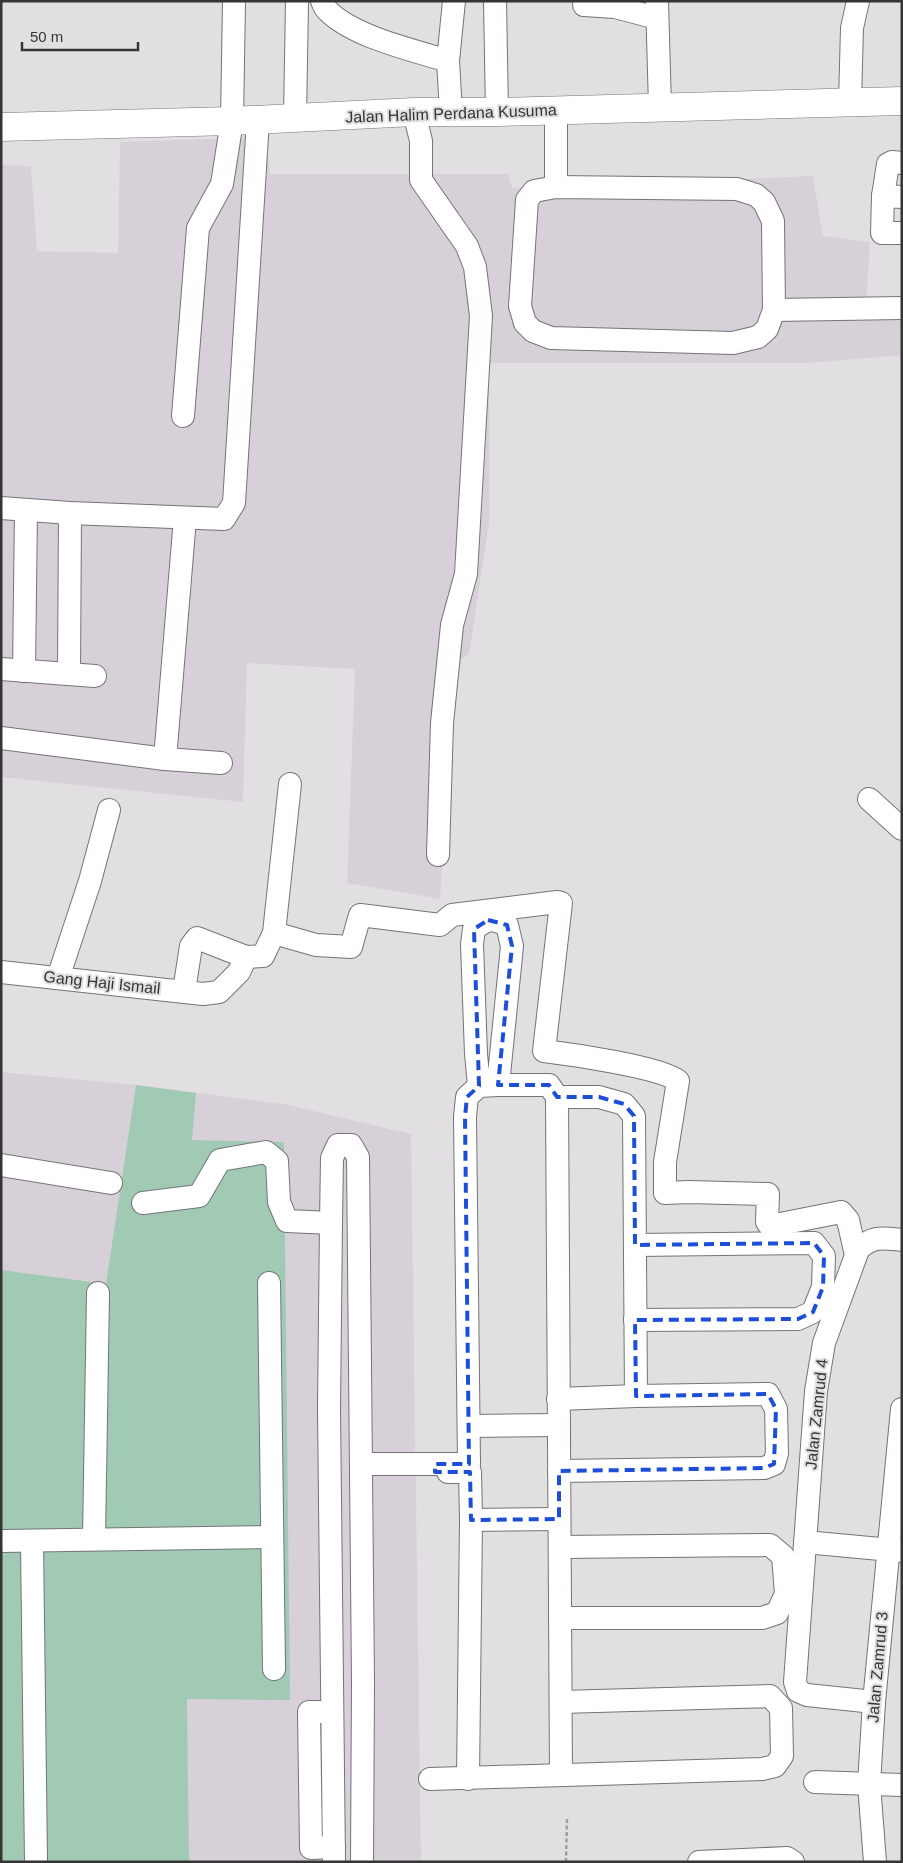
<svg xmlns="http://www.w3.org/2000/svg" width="903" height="1863" font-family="Arial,sans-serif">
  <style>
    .built { fill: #d8d0d9 }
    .green { fill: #a1cab5 }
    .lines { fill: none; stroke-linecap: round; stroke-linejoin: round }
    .minor-casing { stroke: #757376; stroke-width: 24 }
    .major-casing { stroke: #757376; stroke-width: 29 }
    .path { stroke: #a19ea1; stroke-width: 2.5; stroke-dasharray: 4 2.5; stroke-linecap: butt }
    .minor { stroke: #fff; stroke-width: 22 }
    .major { stroke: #fff; stroke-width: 28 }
    .marked { fill: none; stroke: #1d4ed8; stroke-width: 4; stroke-dasharray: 10 6; stroke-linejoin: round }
    .labels { text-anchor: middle; stroke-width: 4; stroke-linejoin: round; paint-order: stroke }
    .street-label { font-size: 16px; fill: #363536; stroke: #e2dfe2 }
  </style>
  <rect width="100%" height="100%" fill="#e2dfe2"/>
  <!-- built -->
  <g class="built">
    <path d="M266 137 270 174H508L512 188 813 176 823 236 870 242 866 306 902 304V355L807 363H489V523L469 654 455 663 440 899 347 883 355 669 247 663 243 802 1 777V165L31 166 37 251 118 253 120 142Z"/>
    <path d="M1 1072 136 1085 284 1104 411 1134 421 1862H1Z"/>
  </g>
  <!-- green -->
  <path class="green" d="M136 1085 196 1093 192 1140 284 1142 290 1700 187 1699 189 1862H1V1270L106 1284Z"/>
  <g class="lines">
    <defs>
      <g id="minor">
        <path d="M322 1C324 5 325 9 328 11 354 37 413 50 448 61"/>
        <path d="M495 1 497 112"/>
        <path d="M657 1 660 107"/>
        <path d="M584 5 615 7 657 18"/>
        <path d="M850 102 852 28 858 1"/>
        <path d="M556 110V187"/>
        <path d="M414 112 421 141V180L467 246 475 267 481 316 466 574 452 625 442 723 438 855"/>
        <path d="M451 112 448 61 454 1"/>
        <path d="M295 119 297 1"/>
        <path d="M556 187 737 189 756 195 764 202 773 221 774 310 767 329 758 337 733 343 551 338 533 331 525 323 520 306 527 200 534 191Z"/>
        <path d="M883 196 888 164 892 162 902 163"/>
        <path d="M902 197 883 196 882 233H902"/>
        <path d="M774 310 902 308"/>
        <path d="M183 416 198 228 222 184 232 121 234 1"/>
        <path d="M1 508 70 513 224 519 234 503 258 120"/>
        <path d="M1 669 95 676"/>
        <path d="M24 671 26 510"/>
        <path d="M69 674 70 513"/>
        <path d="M1 738 165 759 221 763"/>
        <path d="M165 759 185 518"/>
        <path d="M869 799 902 829"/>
        <path d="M274 933 316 945 351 947 360 915 440 925 452 915 557 902 561 903 544 1051C569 1054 661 1067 678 1081L665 1162V1193L689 1192 768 1194 767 1222 770 1226 841 1212 848 1220 856 1255"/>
        <path d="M1 972 203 994 219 992 239 972 246 957"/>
        <path d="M58 978 90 881 109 810"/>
        <path d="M184 991 191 946 197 938 246 957 263 956 274 933 290 784"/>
        <path d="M479 1086 476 1054 472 944 474 929C489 918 490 918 507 925L512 946 498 1085"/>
        <path d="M557 1097H599L624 1104 634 1116 636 1396"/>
        <path d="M1 1165 111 1183"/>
        <path d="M143 1203 199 1196 220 1160 266 1152 277 1161 279 1202 287 1221 331 1223"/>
        <path d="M635 1245 814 1243 824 1256 823 1287 813 1312 798 1319 635 1320"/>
        <path d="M269 1283 274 1669"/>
        <path d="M558 1399 636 1396 768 1394 776 1409 777 1453 774 1464 764 1468 559 1471"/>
        <path d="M470 1426 559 1425"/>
        <path d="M361 1464H469L465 1117 467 1097 479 1086 498 1085H549L557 1097 561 1775"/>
        <path d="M448 1472H470L471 1520 468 1779"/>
        <path d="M471 1520 559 1519"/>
        <path d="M94 1539 98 1293"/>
        <path d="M1 1541 272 1537"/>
        <path d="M32 1542 36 1862"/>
        <path d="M805 1542 902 1551"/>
        <path d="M560 1547 770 1545 783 1556 786 1594 777 1613 762 1618H560"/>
        <path d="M874 1702 807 1695 798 1691 795 1682 816 1391 824 1343 858 1250C872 1235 883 1238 902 1240"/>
        <path d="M332 1712H309L311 1848 334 1847"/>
        <path d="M430 1779 762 1769 775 1766 782 1756 781 1708 770 1696 561 1702"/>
        <path d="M815 1782 902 1785"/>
        <path d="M334 1862 329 1409 331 1223 332 1158 338 1145H351L358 1157 363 1682 362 1862"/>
        <path d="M699 1862 787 1858 793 1862"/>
        <path d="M875 1862 869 1784 874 1702 902 1409"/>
      </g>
      <path id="major" d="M1 127 232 121 414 112H497L902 101"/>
    </defs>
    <!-- minor casing -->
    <use href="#minor" class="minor-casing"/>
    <!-- major casing -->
    <use href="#major" class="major-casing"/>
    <!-- path -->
    <path class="path" d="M566 1862 567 1818"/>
    <!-- minor -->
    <use href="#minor" class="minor"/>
    <!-- major -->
    <use href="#major" class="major"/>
  </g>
  <!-- marked area -->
  <path class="marked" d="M488 920 507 925 512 946 498 1085H549L557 1097H599L624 1104 634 1116 635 1245 814 1243 824 1256 823 1287 813 1312 798 1319 635 1320 636 1396 768 1394 776 1409 774 1464 764 1468 559 1471V1519L471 1520 470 1472H435V1464H469L465 1117 467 1097 479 1086 474 929Z"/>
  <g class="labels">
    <!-- street labels -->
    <g class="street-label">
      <text transform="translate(451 113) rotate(-2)" y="6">Jalan Halim Perdana Kusuma</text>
      <text transform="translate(102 982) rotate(6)" y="6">Gang Haji Ismail</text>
      <text transform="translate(816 1414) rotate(-84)" y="6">Jalan Zamrud 4</text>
      <text transform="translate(877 1667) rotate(-85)" y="6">Jalan Zamrud 3</text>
    </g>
  </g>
  <!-- border -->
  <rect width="903" height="1863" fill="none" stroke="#363536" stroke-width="5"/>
  <!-- scale -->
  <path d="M22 42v8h116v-8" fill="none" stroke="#363536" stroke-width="2.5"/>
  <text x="30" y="42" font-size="15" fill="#363536" stroke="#e2dfe2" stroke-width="4" paint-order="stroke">50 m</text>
</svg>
